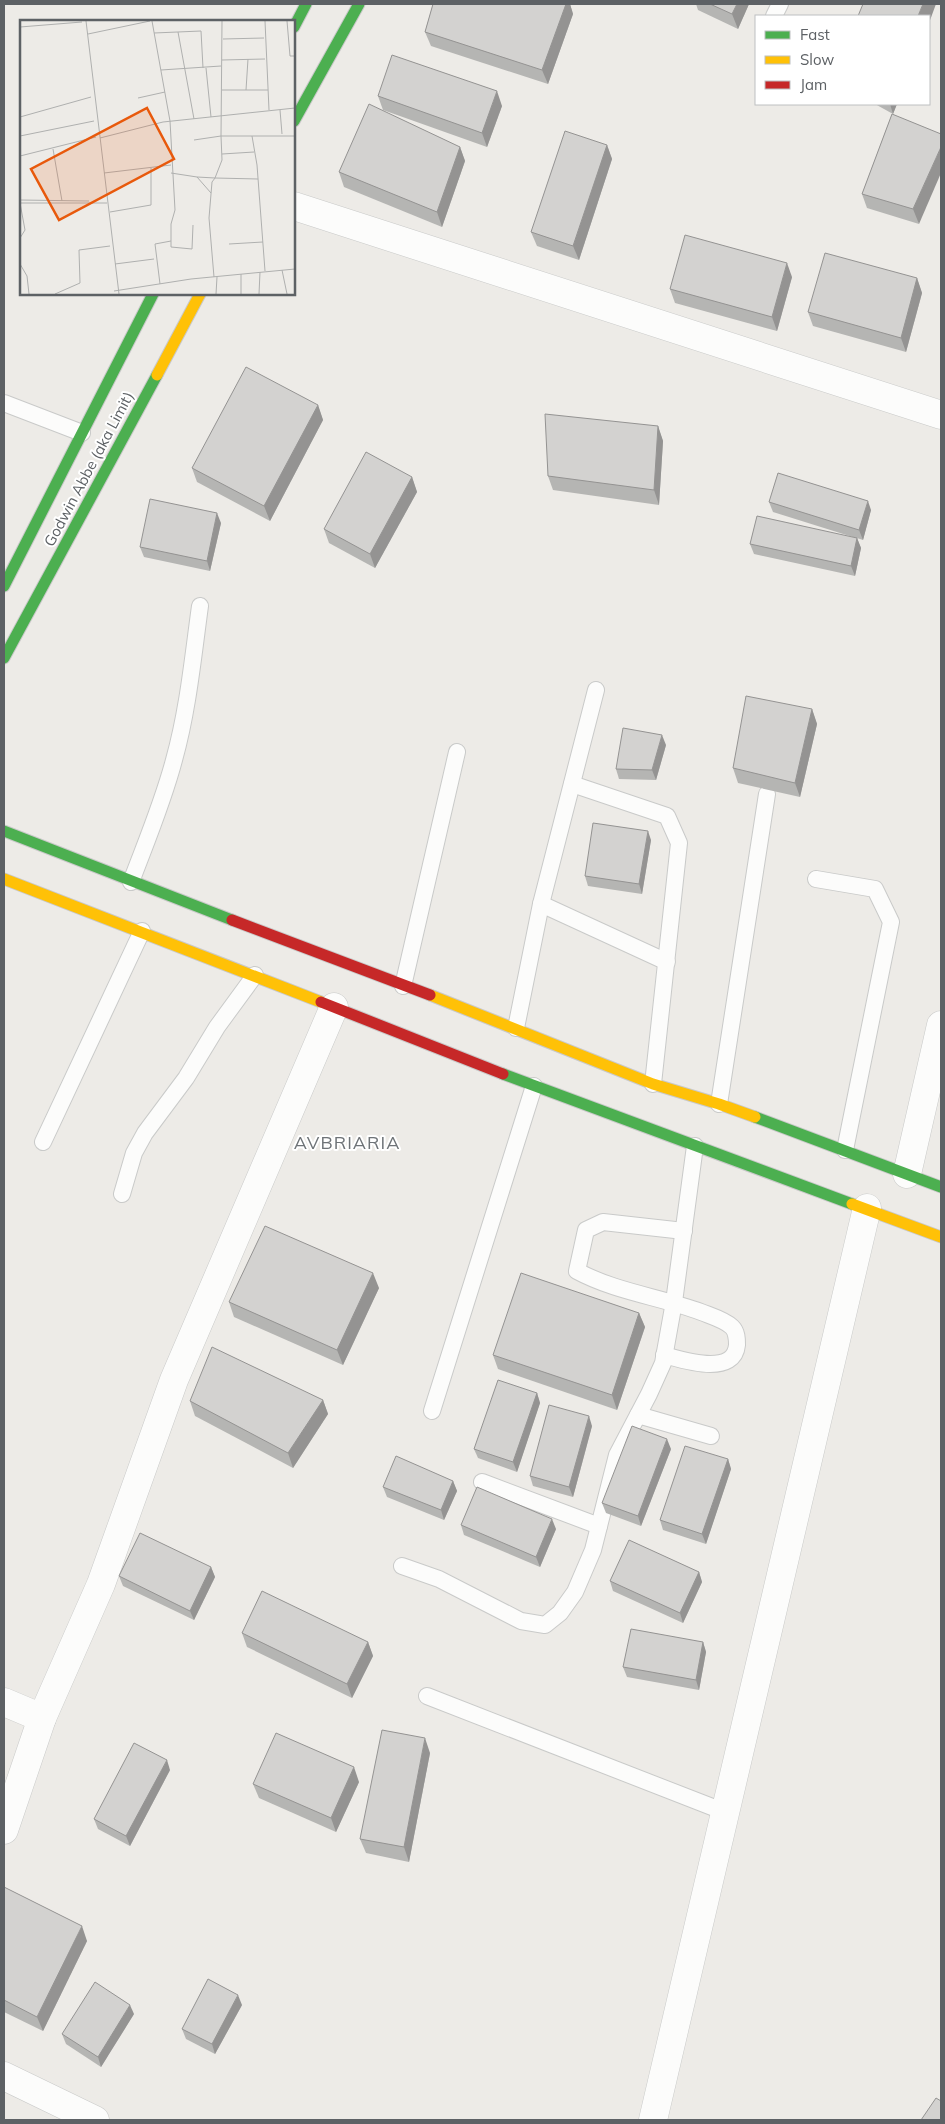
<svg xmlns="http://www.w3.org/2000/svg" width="945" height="2124" font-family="Mulish,sans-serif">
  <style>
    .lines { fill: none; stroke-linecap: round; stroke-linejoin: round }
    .lane-casing { stroke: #c9cac9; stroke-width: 18 }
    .street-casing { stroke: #c9cac9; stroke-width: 29 }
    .fast-casing { stroke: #c9c9c9; stroke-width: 13 }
    .slow-casing { stroke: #c9c9c9; stroke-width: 13 }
    .jam-casing { stroke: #c9c9c9; stroke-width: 13 }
    .lane { stroke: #fcfcfb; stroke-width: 16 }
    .street { stroke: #fcfcfb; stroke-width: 28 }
    .fast { stroke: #4caf50; stroke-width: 11 }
    .slow { stroke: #ffc107; stroke-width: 11 }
    .jam { stroke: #c62828; stroke-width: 11 }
    .wall { fill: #b5b5b3 }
    .shaded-wall { fill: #949392 }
    .building { fill: #d3d2d0; stroke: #949392 }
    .labels { text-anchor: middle; stroke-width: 4; stroke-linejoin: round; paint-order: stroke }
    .street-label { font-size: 15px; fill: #5d6165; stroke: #fff }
    .quarter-label { font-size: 18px; letter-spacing: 1px; fill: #6e7377; stroke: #fff }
    .inset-road { fill: none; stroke: #afb0af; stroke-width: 1 }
    .view { fill: #e8590c; fill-opacity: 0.15; stroke: #e8590c; stroke-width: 2.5 }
    .inset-edge { fill: none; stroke: #5d6165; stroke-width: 2.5 }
  </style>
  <rect width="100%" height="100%" fill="#edebe7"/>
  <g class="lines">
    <defs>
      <g id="lane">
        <path d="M774 16 780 4"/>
        <path d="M4 403 82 433"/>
        <path d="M572 784 667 816 679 843 653 1084"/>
        <path d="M816 879 875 889 891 922 845 1150"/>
        <path d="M131 882C146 842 163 802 174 760 188 710 193 657 200 606"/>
        <path d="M541 904 667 962"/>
        <path d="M403 986 457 752"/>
        <path d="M516 1028 541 904 596 690"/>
        <path d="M719 1104 767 794"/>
        <path d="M43 1142 142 931"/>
        <path d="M122 1194 134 1153 145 1133 186 1078 217 1027 255 975"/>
        <path d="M664 1355C683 1360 734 1377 737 1345 737 1339 737 1332 732 1327 725 1320 711 1316 701 1312 661 1297 616 1292 577 1271L586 1230 603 1222 684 1231"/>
        <path d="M432 1411 534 1086"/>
        <path d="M638 1415 711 1436"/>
        <path d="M482 1482 599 1526"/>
        <path d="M402 1566 439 1579 521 1621 545 1625 560 1613 575 1592 593 1550 617 1455 649 1394 663 1363 674 1302 695 1146"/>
        <path d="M427 1696 725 1812"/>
      </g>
      <g id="street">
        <path d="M294 206 941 415"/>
        <path d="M907 1174 941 1025"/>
        <path d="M4 1702 42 1718"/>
        <path d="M4 1830 42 1718 101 1584 174 1380 334 1007"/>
        <path d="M4 2076 95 2120"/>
        <path d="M653 2120 867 1208"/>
      </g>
      <g id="fast">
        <path d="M294 27 306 4"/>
        <path d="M294 121 359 4"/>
        <path d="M4 586 153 294"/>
        <path d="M4 658 157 375"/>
        <path d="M4 831 232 920"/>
        <path d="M503 1074 852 1204"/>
        <path d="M755 1117 941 1187"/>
      </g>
      <g id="slow">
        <path d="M157 375 200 294"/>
        <path d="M4 879 321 1002"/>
        <path d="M430 995 653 1084 719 1104 755 1117"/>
        <path d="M852 1204 941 1237"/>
      </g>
      <g id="jam">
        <path d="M232 920 430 995"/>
        <path d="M321 1002 503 1074"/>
      </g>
    </defs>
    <!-- lane casing -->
    <use href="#lane" class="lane-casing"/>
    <!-- street casing -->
    <use href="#street" class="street-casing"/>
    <!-- fast casing -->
    <use href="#fast" class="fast-casing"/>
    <!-- slow casing -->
    <use href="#slow" class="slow-casing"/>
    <!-- jam casing -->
    <use href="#jam" class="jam-casing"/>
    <!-- lane -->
    <use href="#lane" class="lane"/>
    <!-- street -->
    <use href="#street" class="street"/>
    <!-- fast -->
    <use href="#fast" class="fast"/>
    <!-- slow -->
    <use href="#slow" class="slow"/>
    <!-- jam -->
    <use href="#jam" class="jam"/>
  </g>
  <!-- wall -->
  <g class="wall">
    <path d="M433 4H570L573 14 548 84 431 46 425 32Z"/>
    <path d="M696 4H749L738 29 698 10Z"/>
    <path d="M378 96 502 106 487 147 383 110Z"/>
    <path d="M875 104H897L893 114Z"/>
    <path d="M892 114 919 224 867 208 862 194Z"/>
    <path d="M607 145 612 159 579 260 537 246 531 232Z"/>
    <path d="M460 147 465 161 442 227 344 187 339 172Z"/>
    <path d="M792 277 777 331 675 303 670 289Z"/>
    <path d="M917 278 922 293 906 352 813 326 808 312Z"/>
    <path d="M318 405 323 420 270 521 197 482 192 468Z"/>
    <path d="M658 426 663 441 659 505 553 490 548 476Z"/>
    <path d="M412 477 417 492 375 568 329 543 324 529Z"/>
    <path d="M769 502 871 510 863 540 857 538 861 548 855 576 754 554 750 544 856 538 773 512Z"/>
    <path d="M221 523 210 571 144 557 140 547Z"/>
    <path d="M812 709 817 724 800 797 738 783 733 768Z"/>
    <path d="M666 745 656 780 619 779 616 769Z"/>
    <path d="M651 840 642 894 588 886 585 876Z"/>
    <path d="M379 1288 343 1365 234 1317 229 1302Z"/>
    <path d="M639 1313 645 1327 617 1410 498 1369 493 1355Z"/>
    <path d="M537 1393 540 1403 517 1472 478 1458 474 1449Z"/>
    <path d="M323 1400 328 1414 293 1468 195 1416 190 1401Z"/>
    <path d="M592 1426 573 1497 533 1486 530 1476Z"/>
    <path d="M671 1449 641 1526 606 1513 602 1503Z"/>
    <path d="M728 1459 731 1469 706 1544 663 1530 660 1520Z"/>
    <path d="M453 1481 457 1491 444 1520 387 1497 383 1487Z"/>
    <path d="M461 1525 556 1529 540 1567 464 1535Z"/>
    <path d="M211 1567 215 1577 194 1620 123 1586 119 1576Z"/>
    <path d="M699 1572 702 1582 683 1623 613 1591 610 1581Z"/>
    <path d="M242 1633 368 1642 373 1656 352 1698 247 1647Z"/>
    <path d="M703 1642 706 1652 699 1690 627 1677 623 1667Z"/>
    <path d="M430 1753 409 1862 366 1853 360 1839Z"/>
    <path d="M170 1770 130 1846 98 1829 94 1819Z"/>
    <path d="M359 1782 336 1832 259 1798 253 1784Z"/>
    <path d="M4 1887 87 1941 43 2031 4 2012Z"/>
    <path d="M242 2005 215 2054 186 2039 182 2029Z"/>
    <path d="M134 2014 101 2067 66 2044 62 2034Z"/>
  </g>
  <!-- shaded-wall -->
  <g class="shaded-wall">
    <path d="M566 4H570L573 14 548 84 542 70Z"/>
    <path d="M737 4H749L738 29 732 14Z"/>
    <path d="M923 4H936L929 23V16H918Z"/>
    <path d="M497 91 502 106 487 147 482 133Z"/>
    <path d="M890 104H897L893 114Z"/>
    <path d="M607 145 612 159 579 260 573 246Z"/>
    <path d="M460 147 465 161 442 227 437 212Z"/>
    <path d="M941 147V173L919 224 913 209Z"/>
    <path d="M787 263 792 277 777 331 772 317Z"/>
    <path d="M917 278 922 293 906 352 901 338Z"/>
    <path d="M318 405 323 420 270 521 264 506Z"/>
    <path d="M658 426 663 441 659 505 654 490Z"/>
    <path d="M412 477 417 492 375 568 370 554Z"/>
    <path d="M868 501 871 510 863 540 859 530Z"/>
    <path d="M217 513 221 523 210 571 207 561Z"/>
    <path d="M857 538 861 548 855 576 851 566Z"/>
    <path d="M812 709 817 724 800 797 795 783Z"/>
    <path d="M662 735 666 745 656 780 652 770Z"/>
    <path d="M648 831 651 840 642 894 639 884Z"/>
    <path d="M373 1273 379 1288 343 1365 337 1350Z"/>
    <path d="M639 1313 645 1327 617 1410 612 1395Z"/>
    <path d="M537 1393 540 1403 517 1472 513 1462Z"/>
    <path d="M323 1400 328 1414 293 1468 288 1453Z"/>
    <path d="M589 1416 592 1426 573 1497 569 1487Z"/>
    <path d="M667 1439 671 1449 641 1526 638 1516Z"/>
    <path d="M728 1459 731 1469 706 1544 702 1534Z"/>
    <path d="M453 1481 457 1491 444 1520 441 1510Z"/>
    <path d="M552 1519 556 1529 540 1567 536 1557Z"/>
    <path d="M211 1567 215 1577 194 1620 190 1611Z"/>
    <path d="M699 1572 702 1582 683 1623 680 1613Z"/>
    <path d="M368 1642 373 1656 352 1698 347 1684Z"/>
    <path d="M703 1642 706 1652 699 1690 696 1680Z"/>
    <path d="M425 1738 430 1753 409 1862 404 1847Z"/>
    <path d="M167 1760 170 1770 130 1846 126 1836Z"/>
    <path d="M354 1767 359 1782 336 1832 331 1818Z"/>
    <path d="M82 1926 87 1941 43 2031 37 2017Z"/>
    <path d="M238 1995 242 2005 215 2054 212 2044Z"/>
    <path d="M130 2005 134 2014 101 2067 98 2057Z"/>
  </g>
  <!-- building -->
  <g class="building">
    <path d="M433 4H566L542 70 425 32Z"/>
    <path d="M710 4H737L732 14Z"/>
    <path d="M863 4H923L918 16H858Z"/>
    <path d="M392 55 497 91 482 133 378 96Z"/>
    <path d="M369 104 460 147 437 212 339 172Z"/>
    <path d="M892 114 941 134V147L913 209 862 194Z"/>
    <path d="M565 131 607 145 573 246 531 232Z"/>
    <path d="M685 235 787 263 772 317 670 289Z"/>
    <path d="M825 253 917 278 901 338 808 312Z"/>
    <path d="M246 367 318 405 264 506 192 468Z"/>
    <path d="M545 414 658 426 654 490 548 476Z"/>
    <path d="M366 452 412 477 370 554 324 529Z"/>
    <path d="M778 473 868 501 859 530 769 502Z"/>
    <path d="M150 499 217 513 207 561 140 547Z"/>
    <path d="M757 516 857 538 851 566 750 544Z"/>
    <path d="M746 696 812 709 795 783 733 768Z"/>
    <path d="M623 728 662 735 652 770 616 769Z"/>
    <path d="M593 823 648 831 639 884 585 876Z"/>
    <path d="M265 1226 373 1273 337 1350 229 1302Z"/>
    <path d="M521 1273 639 1313 612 1395 493 1355Z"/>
    <path d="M212 1347 323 1400 288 1453 190 1401Z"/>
    <path d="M498 1380 537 1393 513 1462 474 1449Z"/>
    <path d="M549 1405 589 1416 569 1487 530 1476Z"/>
    <path d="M632 1426 667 1439 638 1516 602 1503Z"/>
    <path d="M685 1446 728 1459 702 1534 660 1520Z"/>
    <path d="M396 1456 453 1481 441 1510 383 1487Z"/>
    <path d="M477 1487 552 1519 536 1557 461 1525Z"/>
    <path d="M140 1533 211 1567 190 1611 119 1576Z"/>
    <path d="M629 1540 699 1572 680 1613 610 1581Z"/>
    <path d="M262 1591 368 1642 347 1684 242 1633Z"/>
    <path d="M631 1629 703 1642 696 1680 623 1667Z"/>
    <path d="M382 1730 425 1738 404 1847 360 1839Z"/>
    <path d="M276 1733 354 1767 331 1818 253 1784Z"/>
    <path d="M134 1743 167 1760 126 1836 94 1819Z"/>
    <path d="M4 1887 82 1926 37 2017 4 2000Z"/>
    <path d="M208 1979 238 1995 212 2044 182 2029Z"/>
    <path d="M95 1982 130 2005 98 2057 62 2034Z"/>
    <path d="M936 2098 941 2101V2120H921Z"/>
  </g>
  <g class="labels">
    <!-- street labels -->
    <g class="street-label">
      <text transform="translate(89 469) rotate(-62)" y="5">Godwin Abbe (aka Limit)</text>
    </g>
    <!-- quarter labels -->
    <g class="quarter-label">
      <text x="347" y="1149">AVBRIARIA</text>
    </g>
  </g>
  <!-- overview -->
  <g transform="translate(20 20)">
    <rect width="275" height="275" fill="#edebe7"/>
    <path class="inset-road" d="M66 1 99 274M132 1 150 101 155 190 151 204V227L172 229 173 205M202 1 201 116H275M245 1 249 90M267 1 270 36H275M0 7 62 2M158 12 174 99M134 13 181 11 183 48M68 14 130 1M203 19 244 18M202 40 245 39M186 48 191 97M141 50 201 46M202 70H248M226 70 228 39M118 78 145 72M260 90 262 114M0 97 71 77M0 116 74 101M232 116 237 145 245 251M80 118 143 102 275 88M174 120 201 116 202 140 195 158 177 157M33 129 42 181M202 134 234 132M0 136 76 117M84 153 151 145M151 153 177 157 191 173M0 180 69 181M0 183H87M90 192 131 185V148M0 218 5 210 0 183M209 224 243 222M0 244 7 256 9 274M95 244 134 239M262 250 267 274M194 257 189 198 192 162 195 158 238 159M140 264 135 224 151 221M94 271 171 259 275 249M35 274 60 263 59 230 90 226M196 274 197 257M221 274V254M239 274 240 252"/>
    <path class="view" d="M127 88 154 139 39 200 11 149Z"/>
    <rect width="275" height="275" class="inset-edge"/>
  </g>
  <!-- border -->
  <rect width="945" height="2124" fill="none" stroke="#5d6165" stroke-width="10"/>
  <!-- legend -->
  <rect x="755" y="15" width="175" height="90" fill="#ffffff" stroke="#bec0c1"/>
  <rect x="765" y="31" width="25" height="8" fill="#4caf50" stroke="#bec0c1"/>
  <text x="800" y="40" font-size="15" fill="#5d6165">Fast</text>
  <rect x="765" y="56" width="25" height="8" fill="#ffc107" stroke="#bec0c1"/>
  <text x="800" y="65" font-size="15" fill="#5d6165">Slow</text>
  <rect x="765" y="81" width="25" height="8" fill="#c62828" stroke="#bec0c1"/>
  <text x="800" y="90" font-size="15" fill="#5d6165">Jam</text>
</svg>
